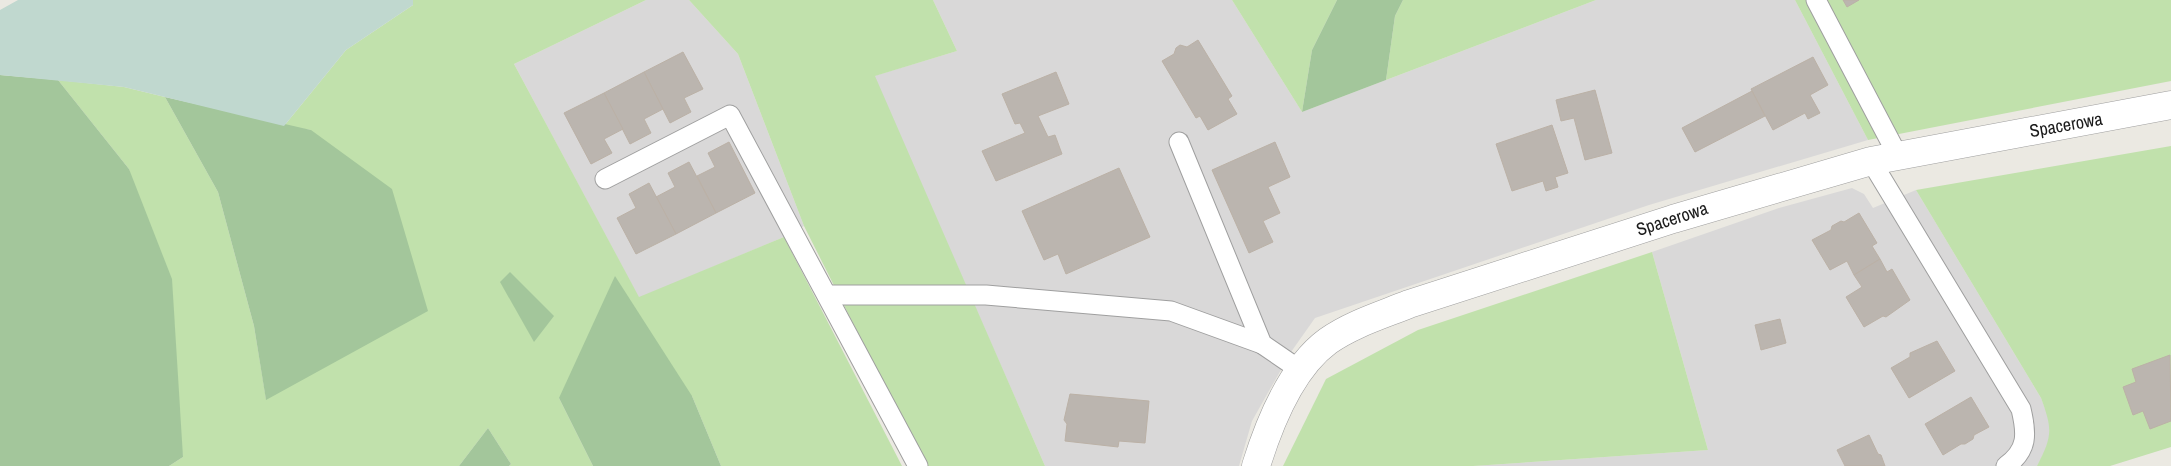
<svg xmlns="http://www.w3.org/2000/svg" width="2171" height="466" font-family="'Archivo Narrow',sans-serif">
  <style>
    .residential { fill: #d9d8d8 }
    .grass { fill: #c1e1ac }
    .forest { fill: #a3c69b }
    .wetland { fill: #c0d8cf }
    .building { fill: #bbb5af; stroke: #bbb1a6 }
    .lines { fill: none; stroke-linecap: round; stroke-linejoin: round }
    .lane-casing { stroke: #9f9f9f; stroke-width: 21 }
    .street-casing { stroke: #9f9f9f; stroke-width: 29 }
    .lane { stroke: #fff; stroke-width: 19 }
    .street { stroke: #fff; stroke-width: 28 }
    .labels { text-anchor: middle; stroke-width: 5; stroke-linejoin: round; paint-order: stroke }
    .street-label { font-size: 18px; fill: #1b1b1b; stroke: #fff }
  </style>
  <rect width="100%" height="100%" fill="#ebe9e2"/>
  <!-- residential -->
  <g class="residential">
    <path d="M646 0H689L738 54 804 226 784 237 639 298 514 64Z"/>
    <path d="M933 0H1232L1302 112 1596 0H1795L1868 140 1649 205 1315 318 1291 352 1252 421 1239 466H1045L874 76 957 51Z"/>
    <path d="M1852 188 1864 194 1873 208 1916 190 2041 398 2050 421 2049 444 2037 466H1473L1708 450 1652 252 1779 208Z"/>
  </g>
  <!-- grass -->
  <g class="grass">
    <path d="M413 0H646L514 64 639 297 784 237 902 466H721L692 396 559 398 593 466H509L511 464 488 428 459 466H169L183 457 129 169 58 80 124 87 165 97 218 192 254 326 266 399 311 130 284 126 346 50 413 5Z"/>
    <path d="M689 0H933L957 51 875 76 1045 466H925L804 226 738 54Z"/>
    <path d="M1232 0H1337L1312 50 1302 112Z"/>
    <path d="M1403 0H1596L1386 80 1395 16Z"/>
    <path d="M1795 0H2171V81L1868 140Z"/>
    <path d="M2171 146V447L2110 466H2037C2052 437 2053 430 2041 398L1916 190Z"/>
    <path d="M1652 252 1708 450 1473 466H1283L1326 379 1418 330Z"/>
  </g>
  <!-- forest -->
  <g class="forest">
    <path d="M1337 0H1403L1395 16 1386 80 1302 112 1312 50Z"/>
    <path d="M0 75 58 80 129 169 172 279 183 457 169 466H0Z"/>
    <path d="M165 97 311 130 392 189 428 311 266 400 254 326 218 192Z"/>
    <path d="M510 272 554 316 534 342 500 282Z"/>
    <path d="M615 276 692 396 721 466H593L559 398Z"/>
    <path d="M488 428 511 464 509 466H459Z"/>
  </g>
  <!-- wetland -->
  <path class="wetland" d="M18 0H413V5L346 50 284 126 124 87 0 75V10Z"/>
  <!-- building -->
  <g class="building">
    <path d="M1843 0H1859L1847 7Z"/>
    <path d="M1198 40 1232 96 1228 99 1237 114 1208 130 1200 116 1196 118 1162 61 1174 54 1176 48 1180 45 1187 47Z"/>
    <path d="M683 52 703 89 684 98 691 112 670 123 644 72Z"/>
    <path d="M1813 57 1828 85 1810 95 1820 113 1808 119 1805 113 1773 130 1751 89Z"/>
    <path d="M644 72 663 109 644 119 651 133 630 144 604 93Z"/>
    <path d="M1056 72 1069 104 1038 116 1048 137 1055 135 1062 154 996 181 982 151 1025 133 1020 123 1015 124 1002 94Z"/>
    <path d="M1595 90 1612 153 1585 160 1574 118 1561 121 1556 100Z"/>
    <path d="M1752 91 1765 116 1695 152 1682 128Z"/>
    <path d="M604 93 623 129 604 139 612 153 591 164 564 113Z"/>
    <path d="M1552 125 1568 173 1555 177 1558 187 1546 191 1543 181 1512 191 1496 144Z"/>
    <path d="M729 142 755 193 716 213 697 176 715 167 708 153Z"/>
    <path d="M1275 142 1290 177 1268 187 1280 213 1263 221 1273 242 1249 253 1212 170Z"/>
    <path d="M689 162 716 213 676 234 656 197 675 187 668 173Z"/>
    <path d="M1119 168 1150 237 1066 274 1058 254 1044 260 1022 211Z"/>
    <path d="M649 183 676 234 636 254 617 218 636 208 629 194Z"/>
    <path d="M1859 213 1877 243 1872 246 1880 259 1854 275 1847 261 1830 270 1812 240 1831 230 1832 226 1841 221 1844 222Z"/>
    <path d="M1880 259 1887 272 1892 269 1910 300 1886 317 1883 316 1864 327 1846 297 1862 287 1854 275Z"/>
    <path d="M1780 319 1786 343 1761 350 1755 325Z"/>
    <path d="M1937 341 1955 371 1909 398 1891 368 1910 357V353Z"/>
    <path d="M2170 355 2171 421 2150 429 2143 411 2133 415 2123 387 2136 382 2132 369Z"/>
    <path d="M1070 394 1149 401 1145 443 1119 441 1118 447 1065 441 1067 424 1064 420Z"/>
    <path d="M1971 397 1989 427 1974 435 1973 439 1965 444H1961L1943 455 1925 424Z"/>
    <path d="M1869 435 1878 454 1881 455 1885 466H1845L1837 450Z"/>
  </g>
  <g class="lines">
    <defs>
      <g id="lane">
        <path d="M1816 0 1898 156"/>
        <path d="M1179 142 1262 344 1300 370"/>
        <path d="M1871 161 2021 409C2027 434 2028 450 2006 466"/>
        <path d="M605 179 730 115 918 466"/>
        <path d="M827 295H986L1171 311 1262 344"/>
      </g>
      <path id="street" d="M1256 466C1269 424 1291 368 1328 341 1352 324 1382 315 1409 304L1673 219 1871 161 2171 105"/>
    </defs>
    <!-- lane casing -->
    <use href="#lane" class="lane-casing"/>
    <!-- street casing -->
    <use href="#street" class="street-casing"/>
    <!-- lane -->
    <use href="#lane" class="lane"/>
    <!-- street -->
    <use href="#street" class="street"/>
  </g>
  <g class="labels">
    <!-- street labels -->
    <g class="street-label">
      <text transform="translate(2066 125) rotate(-10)" y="6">Spacerowa</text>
      <text transform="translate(1672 219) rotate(-18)" y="6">Spacerowa</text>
    </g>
  </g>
</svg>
